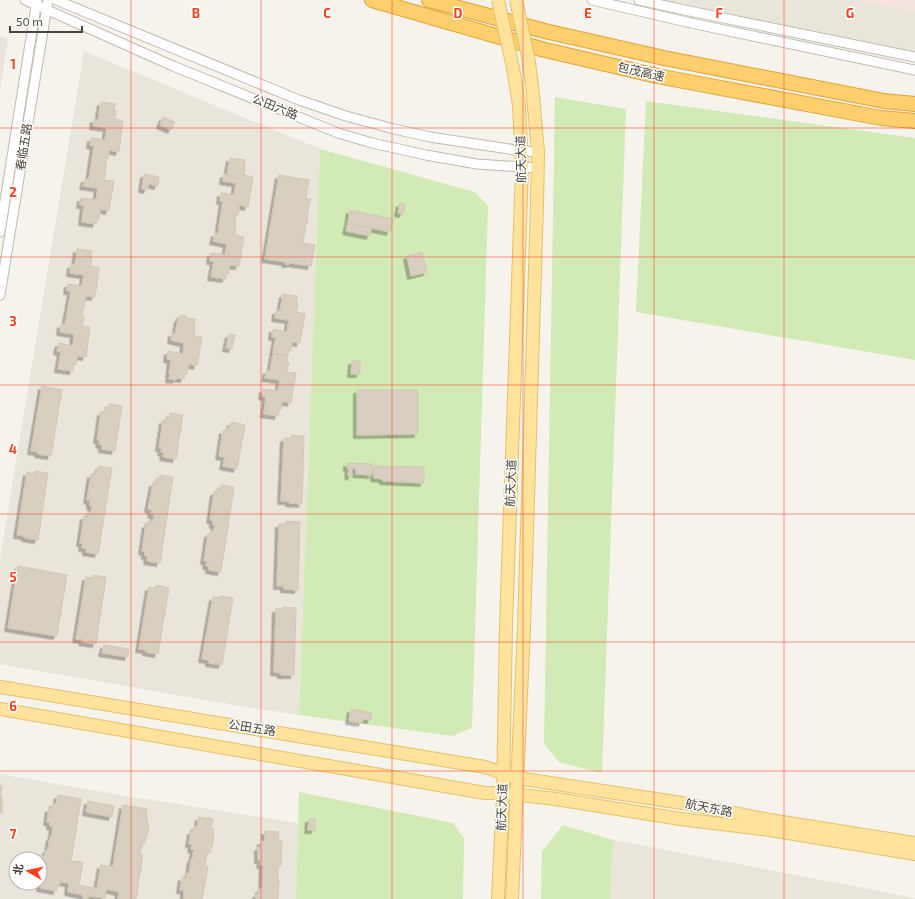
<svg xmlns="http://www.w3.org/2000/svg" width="915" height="899" font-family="'Exo 2','Noto Sans SC',sans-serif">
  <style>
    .residential { fill: #eae5da; fill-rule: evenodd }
    .medical { fill: #f6e3e0 }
    .green { fill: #d2eab5 }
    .building { fill: #d8cfc1; stroke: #d3c7b4; filter: url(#shadow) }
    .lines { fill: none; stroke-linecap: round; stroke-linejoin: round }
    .minor-casing { stroke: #c2bbae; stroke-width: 11 }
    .major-casing { stroke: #e6c16a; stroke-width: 14 }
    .highway-casing { stroke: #e0a43c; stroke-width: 16 }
    .minor { stroke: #fff; stroke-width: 9 }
    .major { stroke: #ffe39c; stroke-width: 12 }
    .highway { stroke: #ffcf6e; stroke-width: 14 }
    .major-bridge-casing { stroke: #e6c16a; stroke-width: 14; stroke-linecap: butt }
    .major-bridge { stroke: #ffe39c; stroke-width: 12 }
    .grid { fill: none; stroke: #fc3f1d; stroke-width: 1; stroke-opacity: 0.55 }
    .labels { text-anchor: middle; stroke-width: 3; stroke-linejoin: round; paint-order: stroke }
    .street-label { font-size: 12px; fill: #4b4439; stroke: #fff }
    .grid-label { font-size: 13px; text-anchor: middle; font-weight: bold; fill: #fc3f1d; stroke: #fff; stroke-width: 3; stroke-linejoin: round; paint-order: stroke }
  </style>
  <defs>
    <filter id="shadow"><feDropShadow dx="-3.5" dy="3.5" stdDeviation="0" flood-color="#0004"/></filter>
  </defs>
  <rect width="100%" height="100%" fill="#f6f3ec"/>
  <!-- residential -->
  <g class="residential">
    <path d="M653 0H915V53Z"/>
    <path d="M0 36 8 39 0 89Z"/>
    <path d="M84 51 320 149 299 715 239 706 0 664V559Z"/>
    <path d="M0 774 120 795 298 823 296 899H0ZM16 859H40V883H16Z"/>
    <path d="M613 840 915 898V899H610Z"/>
  </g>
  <!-- medical -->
  <path class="medical" d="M855 0H915V11Z"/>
  <!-- green -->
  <g class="green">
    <path d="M555 97 626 109 602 773 559 762 544 744Z"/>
    <path d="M646 101 915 138V360L636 312Z"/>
    <path d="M320 149 475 192 488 206 472 728 452 736 299 715Z"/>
    <path d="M299 792 453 823 464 838 463 899H296Z"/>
    <path d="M563 825 613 840 610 899H541L542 851Z"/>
  </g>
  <!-- building -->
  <g class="building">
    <path d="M101 102 115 104 114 111H116L115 119 123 121 119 152 109 150 108 158H107L104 180 114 181 109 211 100 209 99 219 97 218 96 224 82 222 84 205H80L81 198 96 200 98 188 83 186 85 179H89L94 146 90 145 91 138 105 140 107 128 93 126 94 119 98 120Z"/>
    <path d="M163 117 175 122 171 130 160 125Z"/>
    <path d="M230 158 245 160 244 167H245L244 175 253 177 248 207 239 205 238 215 236 214 235 226 236 227 235 235 244 237 239 266 230 265 228 274 226 273V279L211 277 214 261H210L211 253 225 255 227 244 213 241 215 233 218 234 223 201H220L221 193 234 195 236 183 223 181 224 174 227 175Z"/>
    <path d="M144 174 159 177 158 186 149 184 147 190 142 189Z"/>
    <path d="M279 175 309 180 306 199H311L309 205 307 220H308V223H306L303 243 315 245 311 266 290 263V264H285L286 262 265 259Z"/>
    <path d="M400 203 405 205 403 214 398 213Z"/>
    <path d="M350 210 393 219 390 232 348 223Z"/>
    <path d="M348 223 371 228 370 236 346 231Z"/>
    <path d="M77 249 92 251 91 257H92L91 266 99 268 95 297 86 296 82 317H84L82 326 90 327 86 357 77 356 76 365 74 364 73 371 58 369 61 352 57 351 59 343 73 346 74 334 60 332 61 324 65 325 71 291H67L68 284 82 286 84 275 70 273 71 265H75Z"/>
    <path d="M422 252 427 272 411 276 407 256Z"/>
    <path d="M283 294 297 296 296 303H298L296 312 305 314 300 343 292 342 291 351 288 350V356L273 353 276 337H272L273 329 287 332 289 320 275 318 276 311H280Z"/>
    <path d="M180 315 186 316V318L195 319 194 325H195L194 334H195V336L202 337 197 366 189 364 187 374H185L184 379 176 378V380L169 379 170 375 169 374 171 360 167 359 168 351 183 354 184 343 171 340 172 333 175 334 178 319H179Z"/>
    <path d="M229 334 235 335 232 349 226 348Z"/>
    <path d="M273 354 288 356 287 362 289 363 287 372 296 373 291 403 282 401 281 410H279L278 416 264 414 266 397 262 396 263 389 278 391 280 380 265 378 267 370 270 371Z"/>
    <path d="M352 361H360V374H351Z"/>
    <path d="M42 386 62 390 51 456 38 454V452L31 451Z"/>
    <path d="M357 390H418V434L357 435Z"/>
    <path d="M109 404 122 406 115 451 102 449V445L99 444 100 440H97L101 412 104 413V409H108Z"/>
    <path d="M170 413 183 415 176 459 163 457 164 453 161 452 162 448H159L163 420 166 421V417H170Z"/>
    <path d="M231 422 245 425 237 469 223 466 225 457 219 456 223 430 227 431 228 427H230Z"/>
    <path d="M291 435 304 436 302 504 289 503V501H281L284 438H291Z"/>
    <path d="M347 463 372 464V475L356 474V469L352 468V476H348L349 468H347Z"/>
    <path d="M99 466 112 468 98 554 86 552V548H82L83 543H80L84 516 88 517V512L91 513 92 506H90V501L87 500 91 474 95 475 96 470 98 471Z"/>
    <path d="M374 466 424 467V483L383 481V479L374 478Z"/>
    <path d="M35 471 48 473 38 540 25 538V536L17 535 27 472 35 474Z"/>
    <path d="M160 475 173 477 160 563 147 561 148 556H145V552L142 551 146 524 148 525 149 520 153 521 154 515 151 514 152 510 148 509 153 483H156L157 479H160Z"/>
    <path d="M221 485 234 487 221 572 209 570V566H206L207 561H204L208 534H210L211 531H214L215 525H213V520H210L214 492H217L218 488 221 489Z"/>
    <path d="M286 521 300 522 298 590 284 589V586H277L279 524H286Z"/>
    <path d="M18 566 67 575 57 636 8 628Z"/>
    <path d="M93 575 106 577 96 644 82 642 83 640 76 639 86 577 92 578Z"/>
    <path d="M156 585 169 588 158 654 146 652V650L139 649 149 587 156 588Z"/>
    <path d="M220 596 233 598 222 665 209 663V660L202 659 213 597 220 598Z"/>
    <path d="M283 607 296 608 294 675H281V673L274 672 276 609H283Z"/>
    <path d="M104 645 129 649 128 657 102 653Z"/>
    <path d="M351 709 372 713 371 720 363 719 362 723 349 721Z"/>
    <path d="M0 786H2L0 796H2L1 802H3L2 813H0Z"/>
    <path d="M58 795 81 799 71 861 83 862 79 885 89 887 87 899 83 898V895L68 892 69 883 60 882 59 886H57V891L40 888 43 873H42L43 868H40L41 855 45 856 46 850H48L50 837 51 838 53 827 50 826V822H47L49 808 52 809 53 803 56 804Z"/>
    <path d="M88 801 114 806 112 817 86 812Z"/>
    <path d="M123 805 147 809 146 818H148L147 824H149L147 837H146L145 843 142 842 140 855H143L136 899H118L119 892 106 889 105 898 89 896 88 899H87L89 887 97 888 101 865 113 867Z"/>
    <path d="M199 817 213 819 211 828 214 829 213 835H214L212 847H211L210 853 207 852 205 866 208 867 202 899H184V890H180L182 877 186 878 187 873H189L191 859H192L194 850 191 849 192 844H189L191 831H194V826L197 827Z"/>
    <path d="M309 819H315V830H308Z"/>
    <path d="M265 831 279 832 278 841H282L281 866H278V879L279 880 278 899H256V894H259V889H262L263 865H260L261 860H258V847H261V841L265 842Z"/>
  </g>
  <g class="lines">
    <defs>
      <g id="minor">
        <path d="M25 0 173 66 338 133 372 143 426 155 477 164 538 168"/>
        <path d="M56 0 299 100 346 116 394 129 430 137 522 151 538 152"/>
        <path d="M592 0 691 23 915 70"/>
        <path d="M639 0 694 12 915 57"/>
        <path d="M0 232 37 0"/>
        <path d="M0 295 48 0"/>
      </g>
      <g id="major">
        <path d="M0 687 485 767 517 778 682 803 770 820 915 843"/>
        <path d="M0 709 485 793H503L556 799 680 819 770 830 915 854"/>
        <path d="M498 899 503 793 506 625 522 168 519 105 513 68"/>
        <path d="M512 899 524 627 537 205 538 152 532 85"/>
      </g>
      <g id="highway">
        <path d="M372 0 541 49 657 76 881 118 915 121"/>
        <path d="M429 0 545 31 664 58 884 101 915 104"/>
      </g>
    </defs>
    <!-- minor casing -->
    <use href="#minor" class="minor-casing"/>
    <!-- major casing -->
    <use href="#major" class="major-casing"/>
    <!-- highway casing -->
    <use href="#highway" class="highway-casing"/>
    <!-- minor -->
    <use href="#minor" class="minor"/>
    <!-- major -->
    <use href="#major" class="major"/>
    <!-- highway -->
    <use href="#highway" class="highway"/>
    <defs>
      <g id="major-bridge">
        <path d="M498 0 513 68"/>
        <path d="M516 0 528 56 532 85"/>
      </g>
    </defs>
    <!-- major-bridge casing -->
    <use href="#major-bridge" class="major-bridge-casing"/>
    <!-- major-bridge -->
    <use href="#major-bridge" class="major-bridge"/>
  </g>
  <!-- grid -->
  <path class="grid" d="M131 0V899M261 0V899M392 0V899M523 0V899M654 0V899M784 0V899M0 128H915M0 257H915M0 385H915M0 514H915M0 642H915M0 771H915"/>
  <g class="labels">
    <!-- street labels -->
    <g class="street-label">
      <text transform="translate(641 72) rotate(13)" y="4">包茂高速</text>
      <text transform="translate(275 107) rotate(22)" y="4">公田六路</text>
      <text transform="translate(24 147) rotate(-81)" y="4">春临五路</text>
      <text transform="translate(521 159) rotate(-91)" y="4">航天大道</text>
      <text transform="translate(511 483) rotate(-88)" y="4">航天大道</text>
      <text transform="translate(252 728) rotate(9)" y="4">公田五路</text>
      <text transform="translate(502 807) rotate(-88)" y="4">航天大道</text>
      <text transform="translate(709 808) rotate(11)" y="4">航天东路</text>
    </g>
  </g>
  <g class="grid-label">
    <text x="196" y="18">B</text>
    <text x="327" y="18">C</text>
    <text x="458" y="18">D</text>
    <text x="588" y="18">E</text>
    <text x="719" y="18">F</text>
    <text x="850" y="18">G</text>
    <text x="13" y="69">1</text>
    <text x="13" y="197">2</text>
    <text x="13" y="326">3</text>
    <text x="13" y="454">4</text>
    <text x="13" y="582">5</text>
    <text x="13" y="711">6</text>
    <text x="13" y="839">7</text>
  </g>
  <!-- north arrow -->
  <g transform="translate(28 871) rotate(279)"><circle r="19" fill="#ffffff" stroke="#b7b4b0"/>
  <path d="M0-3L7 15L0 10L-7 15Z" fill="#fc3f1d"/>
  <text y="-6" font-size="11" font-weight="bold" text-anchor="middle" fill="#4b4439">北</text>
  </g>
  <!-- scale -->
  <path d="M10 26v6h72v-6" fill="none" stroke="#4b4439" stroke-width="2"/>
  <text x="16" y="26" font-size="12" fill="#4b4439" stroke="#ffffff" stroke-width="3" paint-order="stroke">50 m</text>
</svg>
